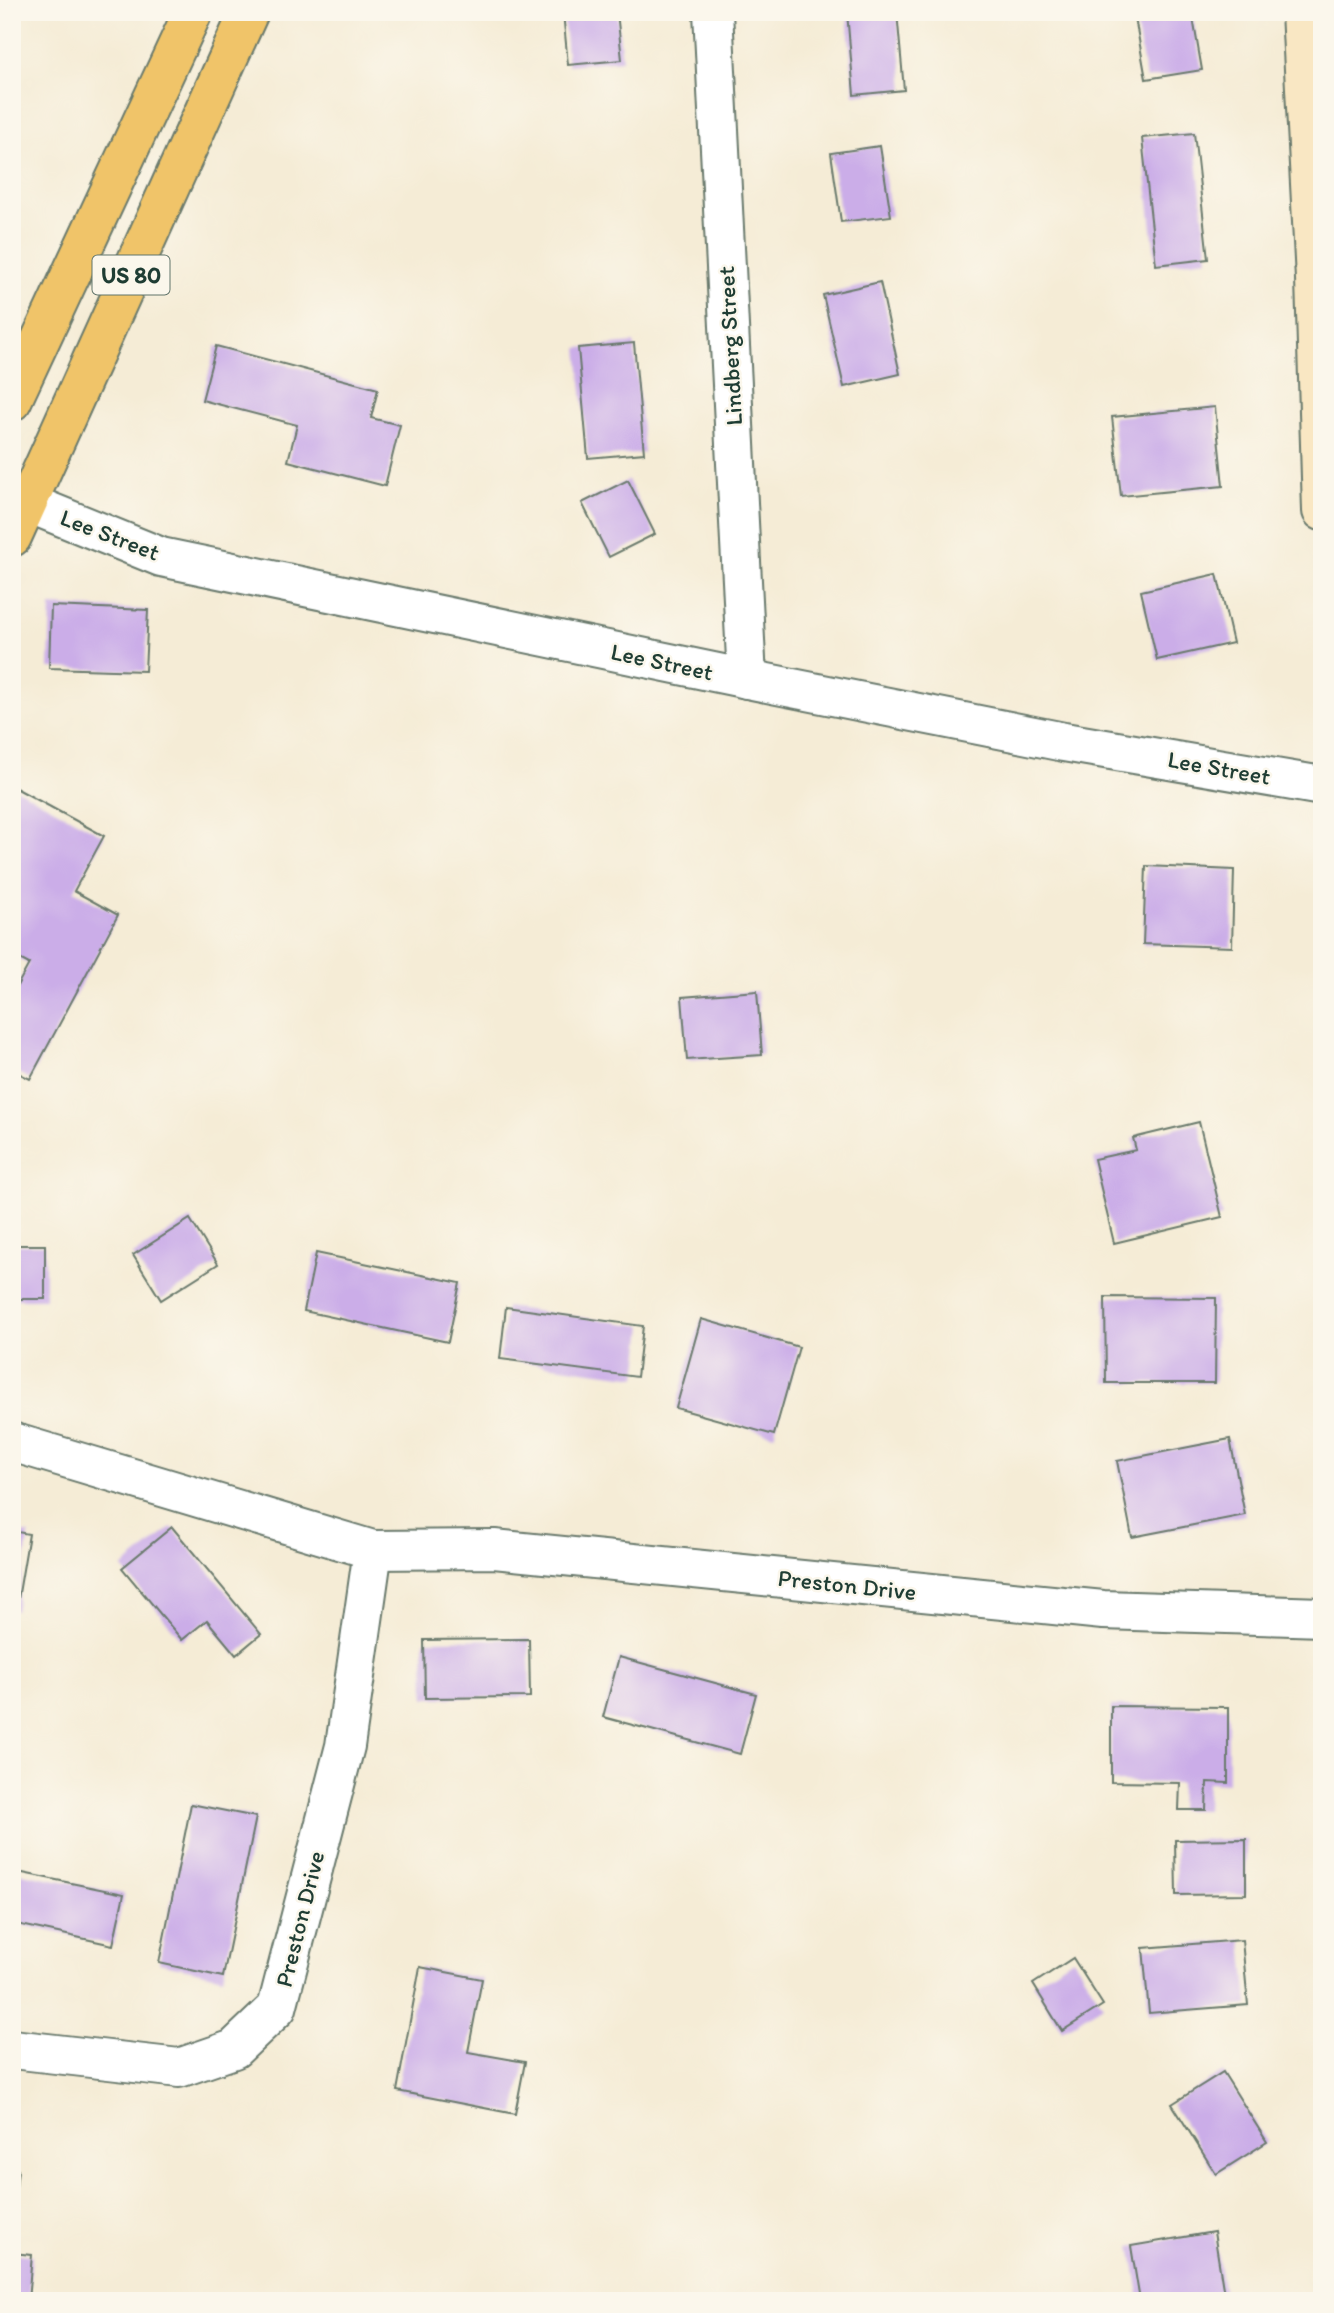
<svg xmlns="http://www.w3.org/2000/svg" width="1334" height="2313" font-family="Itim,sans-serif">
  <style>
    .building { fill: #cbade8 }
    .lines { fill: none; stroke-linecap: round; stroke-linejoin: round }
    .street-casing { stroke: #6a7a6d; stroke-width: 42 }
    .secondary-casing { stroke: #6a7a6d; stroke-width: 42 }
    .primary-casing { stroke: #6a7a6d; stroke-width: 42 }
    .street { stroke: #fff; stroke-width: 38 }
    .secondary { stroke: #f9e7c3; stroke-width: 38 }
    .primary { stroke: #f0c469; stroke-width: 38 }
    .labels { text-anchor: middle; stroke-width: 5; stroke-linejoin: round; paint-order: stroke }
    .shield { fill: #fbf7ec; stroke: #61756b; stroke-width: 2 }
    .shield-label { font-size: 23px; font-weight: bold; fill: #1f3d34 }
    .street-label { font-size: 24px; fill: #1f3d34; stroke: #fbf7ec }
  </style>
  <rect width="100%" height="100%" fill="#fbf7ec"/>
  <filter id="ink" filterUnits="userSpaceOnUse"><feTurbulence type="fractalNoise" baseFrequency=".0143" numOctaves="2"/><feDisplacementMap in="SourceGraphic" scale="14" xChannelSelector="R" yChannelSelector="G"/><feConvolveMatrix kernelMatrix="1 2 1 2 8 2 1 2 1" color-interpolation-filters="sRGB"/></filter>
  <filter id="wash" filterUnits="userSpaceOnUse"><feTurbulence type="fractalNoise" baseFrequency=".00686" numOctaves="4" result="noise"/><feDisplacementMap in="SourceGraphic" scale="28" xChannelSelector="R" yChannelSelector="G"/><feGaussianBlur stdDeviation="1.57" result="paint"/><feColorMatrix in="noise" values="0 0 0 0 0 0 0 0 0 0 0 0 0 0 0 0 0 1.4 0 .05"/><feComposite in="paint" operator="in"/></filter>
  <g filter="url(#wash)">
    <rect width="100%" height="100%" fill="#f5ecd6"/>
    <g id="blocks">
      <!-- building -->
      <g class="building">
        <path d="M563 12H617L622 60 568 65Z"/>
        <path d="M847 12H897L904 90 854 95Z"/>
        <path d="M1134 12H1192L1202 70 1146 79Z"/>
        <path d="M1194 133 1208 259 1156 265 1142 138Z"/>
        <path d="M880 146 891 216 841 222 831 153Z"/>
        <path d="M880 282 900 374 844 387 823 295Z"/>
        <path d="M634 343 644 453 588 458 578 348Z"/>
        <path d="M216 346 378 389 371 418 400 425 385 486 288 461 297 425 202 400Z"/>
        <path d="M1215 407 1223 486 1121 496 1112 417Z"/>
        <path d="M628 480 655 534 609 557 582 503Z"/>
        <path d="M1217 574 1233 643 1157 660 1141 591Z"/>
        <path d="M51 606 148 610 145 671 49 668Z"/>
        <path d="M12 786 104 836 74 891 118 915 30 1079 12 1070V995L29 964 12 955Z"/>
        <path d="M1146 866 1234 870 1232 947 1143 944Z"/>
        <path d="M757 991 762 1055 687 1060 682 997Z"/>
        <path d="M1199 1122 1222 1217 1114 1243 1094 1159 1136 1150 1133 1138Z"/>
        <path d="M190 1219 218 1264 161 1300 133 1255Z"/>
        <rect x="12" y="1245" width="33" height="54"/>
        <path d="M316 1253 460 1283 448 1342 304 1311Z"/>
        <path d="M1105 1297 1216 1298 1215 1383H1106Z"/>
        <path d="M506 1307 643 1326 637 1377 500 1359Z"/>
        <path d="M701 1319 799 1347 774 1435 676 1408Z"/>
        <path d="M1230 1439 1245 1515 1132 1537 1117 1461Z"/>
        <path d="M172 1527 261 1634 236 1655 207 1620 182 1640 122 1568Z"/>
        <path d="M12 1531 29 1534 16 1611 12 1610Z"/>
        <path d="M529 1639 530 1697 425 1698 424 1640Z"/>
        <path d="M619 1657 756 1694 740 1754 603 1717Z"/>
        <path d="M1111 1706 1228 1707V1783L1207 1782 1206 1810H1179L1180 1783 1111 1782Z"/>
        <path d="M191 1804 256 1817 223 1977 159 1963Z"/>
        <path d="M1246 1839V1894L1176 1895 1175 1840Z"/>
        <path d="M13 1871 124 1894 113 1945 12 1923Z"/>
        <path d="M1242 1940 1248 2005 1149 2013 1143 1948Z"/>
        <path d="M1073 1958 1103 2005 1062 2031 1033 1984Z"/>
        <path d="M420 1967 482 1979 468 2052 525 2062 515 2114 397 2091Z"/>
        <path d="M1223 2072 1267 2142 1216 2174 1172 2104Z"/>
        <path d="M12 2170H18L14 2205H12Z"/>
        <path d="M1214 2232 1225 2301H1140L1131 2246Z"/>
        <path d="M12 2253 32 2255 28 2301H12Z"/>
      </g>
    </g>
  </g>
  <g filter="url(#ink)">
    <use href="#blocks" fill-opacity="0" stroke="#6a7a6d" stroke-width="2"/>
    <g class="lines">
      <defs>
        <g id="street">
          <path d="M713 12 747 679"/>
          <path d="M12 507 28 503 161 557 747 679 1064 742 1322 786"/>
          <path d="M12 1442 373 1550 345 1746 277 2008 234 2049 179 2068 12 2049"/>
          <path d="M373 1550 494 1549 1103 1610 1322 1617"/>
        </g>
        <path id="secondary" d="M1301 12 1315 279 1322 511"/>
        <g id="primary">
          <path d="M12 401 193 12"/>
          <path d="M12 537 249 12"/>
        </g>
      </defs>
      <!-- street casing -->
      <use href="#street" class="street-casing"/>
      <!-- secondary casing -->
      <use href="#secondary" class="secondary-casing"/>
      <!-- primary casing -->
      <use href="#primary" class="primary-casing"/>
      <!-- street -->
      <use href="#street" class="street"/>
      <!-- secondary -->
      <use href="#secondary" class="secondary"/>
      <!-- primary -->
      <use href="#primary" class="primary"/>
    </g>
  </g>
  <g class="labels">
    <!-- shield labels -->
    <rect class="shield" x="92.5" y="255.5" width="77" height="39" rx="5"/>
    <g class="shield-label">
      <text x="131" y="283">US 80</text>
    </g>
    <!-- street labels -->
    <g class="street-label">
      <text transform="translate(730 346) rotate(-93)" y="8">Lindberg Street</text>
      <text transform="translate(110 535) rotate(21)" y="8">Lee Street</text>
      <text transform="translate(662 662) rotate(12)" y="8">Lee Street</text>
      <text transform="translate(1219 768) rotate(10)" y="8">Lee Street</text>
      <text transform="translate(847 1585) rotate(6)" y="8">Preston Drive</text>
      <text transform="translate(300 1919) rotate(-76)" y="8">Preston Drive</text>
    </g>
  </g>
  <!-- margin -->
  <rect width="1334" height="2313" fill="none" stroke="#fbf7ec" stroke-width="42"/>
</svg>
